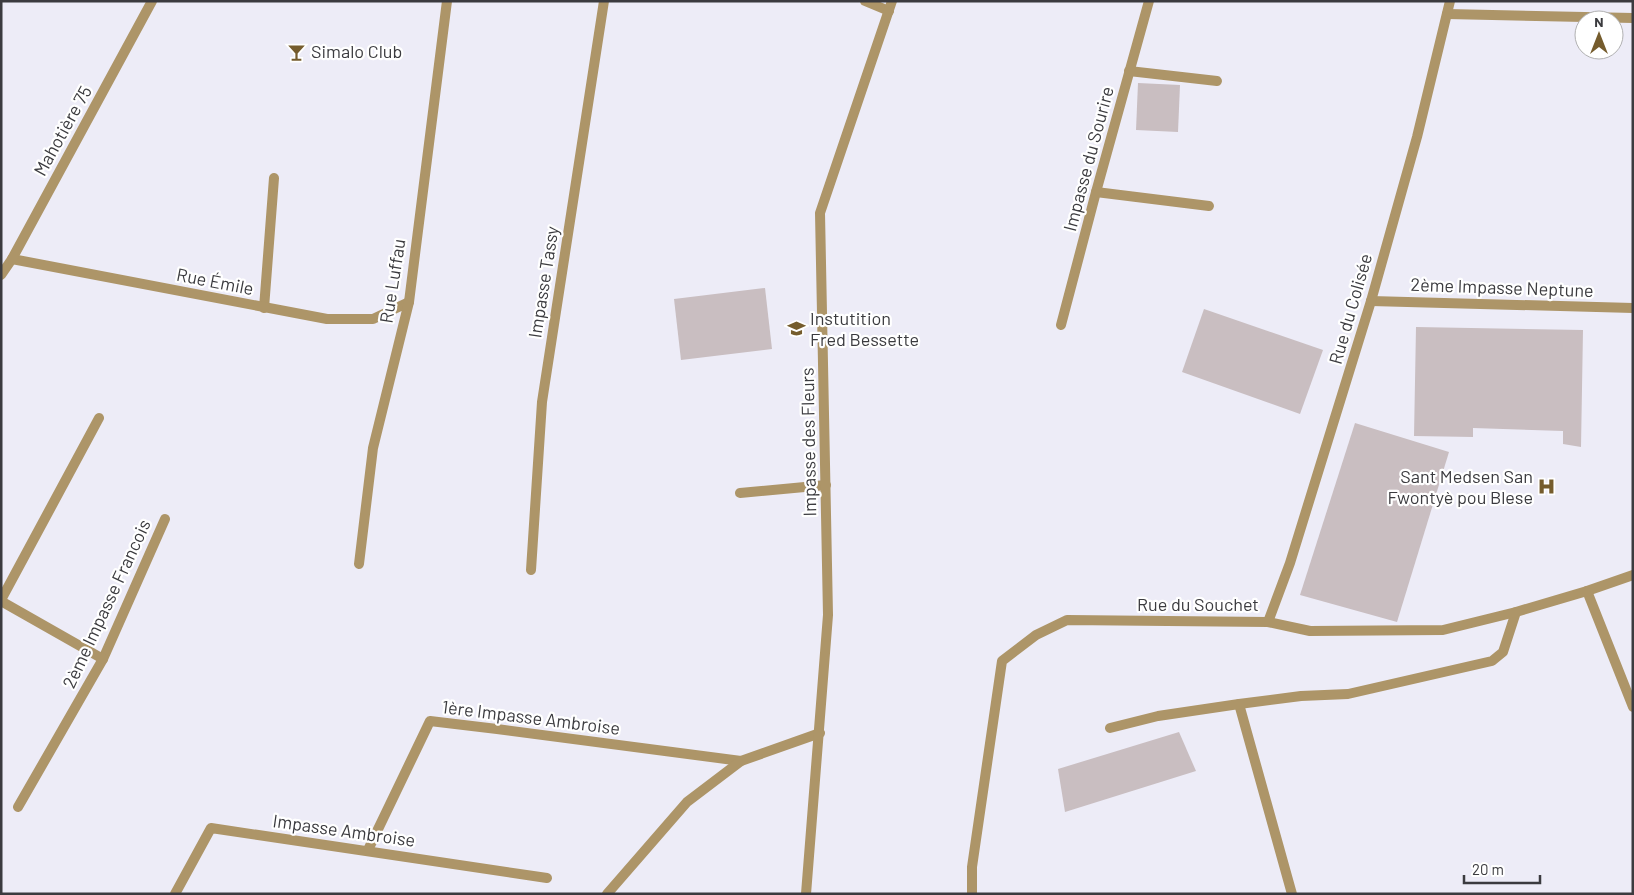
<svg xmlns="http://www.w3.org/2000/svg" width="1634" height="895" font-family="Barlow,sans-serif">
  <style>
    .building { fill: #c9bec1 }
    .lines { fill: none; stroke-linecap: round; stroke-linejoin: round }
    .lane { stroke: #ad9568; stroke-width: 10 }
    .street { stroke: #ad9568; stroke-width: 10 }
    .labels { text-anchor: middle; stroke-width: 4.5; stroke-linejoin: round; paint-order: stroke }
    .poi-label { font-size: 18px; fill: #3b3b3f; stroke: #fff; text-anchor: start }
    .street-label { font-size: 18px; fill: #3b3b3f; stroke: #fff }
  </style>
  <rect width="100%" height="100%" fill="#edecf7"/>
  <!-- building -->
  <g class="building">
    <path d="M1138 83 1180 85 1178 132 1136 130Z"/>
    <path d="M765 288 772 349 681 360 674 299Z"/>
    <path d="M1204 309 1323 350 1300 414 1182 372Z"/>
    <path d="M1416 327 1583 330 1581 447 1563 444V431L1473 428V437L1414 436Z"/>
    <path d="M1355 423 1449 452 1397 622 1300 595Z"/>
    <path d="M1179 732 1196 771 1065 812 1058 769Z"/>
  </g>
  <g class="lines">
    <!-- lane -->
    <g class="lane">
      <path d="M1096 192 1209 206"/>
      <path d="M264 308 274 178"/>
      <path d="M531 570 542 402 604 1"/>
      <path d="M1239 704 1292 894"/>
      <path d="M1110 728 1158 716 1239 704 1301 696 1348 694 1492 661 1503 652 1516 612"/>
      <path d="M18 807 103 659 165 519"/>
      <path d="M368 850 430 721 497 729 741 761"/>
      <path d="M175 894 211 828 547 878"/>
    </g>
    <!-- street -->
    <g class="street">
      <path d="M865 1 889 11"/>
      <path d="M1447 14 1633 18"/>
      <path d="M1129 71 1217 81"/>
      <path d="M12 259 327 319H373L409 302"/>
      <path d="M1 275 12 259 152 1"/>
      <path d="M1371 301 1633 308"/>
      <path d="M1061 325 1096 192 1149 1"/>
      <path d="M740 493 826 485"/>
      <path d="M359 564 373 448 409 302 447 1"/>
      <path d="M1587 591 1633 707"/>
      <path d="M1 600 99 418"/>
      <path d="M1 601 103 659"/>
      <path d="M1268 622 1290 563 1371 301 1417 137 1450 1"/>
      <path d="M607 894 687 802 741 761 820 733"/>
      <path d="M806 894 828 615 820 213 892 1"/>
      <path d="M972 894V867L1002 661 1036 635 1067 620 1268 622 1310 631 1443 630 1516 612 1587 591 1633 575"/>
    </g>
  </g>
  <!-- icons -->
  <defs>
    <symbol id="bar-bare" viewBox="-9 -9 18 18"><path d="M-6-5H6L.8 .8V4.5H3.5V6h-7V4.5H-.8V.8Z" fill="#755c2d" stroke="#fff" stroke-width="2.5" paint-order="stroke"/></symbol>
    <symbol id="school-bare" viewBox="-9 -9 18 18"><path d="M0-5L7-2L0 1L-7-2ZM-4 1L0 2.5L4 1V4Q0 6-4 4Z" fill="#755c2d" stroke="#fff" stroke-width="2.5" paint-order="stroke"/></symbol>
    <symbol id="hospital-bare" viewBox="-9 -9 18 18"><path d="M-5-5h3v3.5h4V-5h3V5h-3V1.5h-4V5h-3Z" fill="#755c2d" stroke="#fff" stroke-width="2.5" paint-order="stroke"/></symbol>
  </defs>
  <g fill-rule="evenodd">
    <use href="#bar-bare" x="284" y="40" width="25" height="25"/>
    <use href="#school-bare" x="784" y="316" width="25" height="25"/>
    <use href="#hospital-bare" x="1534" y="474" width="25" height="25"/>
  </g>
  <g class="labels">
    <!-- poi labels -->
    <g class="poi-label">
      <text x="311" y="58">Simalo Club</text>
      <text x="810" y="325">Instutition<tspan x="810" dy="21">Fred Bessette</tspan></text>
      <text x="1533" y="483" text-anchor="end">Sant Medsen San<tspan x="1533" dy="21">Fwontyè pou Blese</tspan></text>
    </g>
    <!-- street labels -->
    <g class="street-label">
      <text transform="translate(63 131) rotate(-61)" y="6">Mahotière 75</text>
      <text transform="translate(1089 159) rotate(-75)" y="6">Impasse du Sourire</text>
      <text transform="translate(393 281) rotate(-81)" y="6">Rue Luffau</text>
      <text transform="translate(215 282) rotate(11)" y="6">Rue Émile</text>
      <text transform="translate(544 282) rotate(-81)" y="6">Impasse Tassy</text>
      <text transform="translate(1502 288) rotate(2)" y="6">2ème Impasse Neptune</text>
      <text transform="translate(1351 309) rotate(-74)" y="6">Rue du Colisée</text>
      <text transform="translate(809 442) rotate(-91)" y="6">Impasse des Fleurs</text>
      <text transform="translate(107 604) rotate(-65)" y="6">2ème Impasse Francois</text>
      <text x="1198" y="611">Rue du Souchet</text>
      <text transform="translate(531 718) rotate(7)" y="6">1ère Impasse Ambroise</text>
      <text transform="translate(344 831) rotate(8)" y="6">Impasse Ambroise</text>
    </g>
  </g>
  <!-- border -->
  <rect width="1634" height="895" fill="none" stroke="#3b3b3f" stroke-width="5"/>
  <!-- north arrow -->
  <g transform="translate(1599 35)"><circle r="24" fill="#ffffff" stroke="#b1b1b2"/>
  <path d="M0-4L9 19L0 12L-9 19Z" fill="#755c2d"/>
  <text y="-8" font-size="14" font-weight="bold" text-anchor="middle" fill="#3b3b3f">N</text>
  </g>
  <!-- scale -->
  <path d="M1464 875v8h76v-8" fill="none" stroke="#3b3b3f" stroke-width="2.5"/>
  <text x="1472" y="875" font-size="15" fill="#3b3b3f" stroke="#ffffff" stroke-width="4" paint-order="stroke">20 m</text>
</svg>
